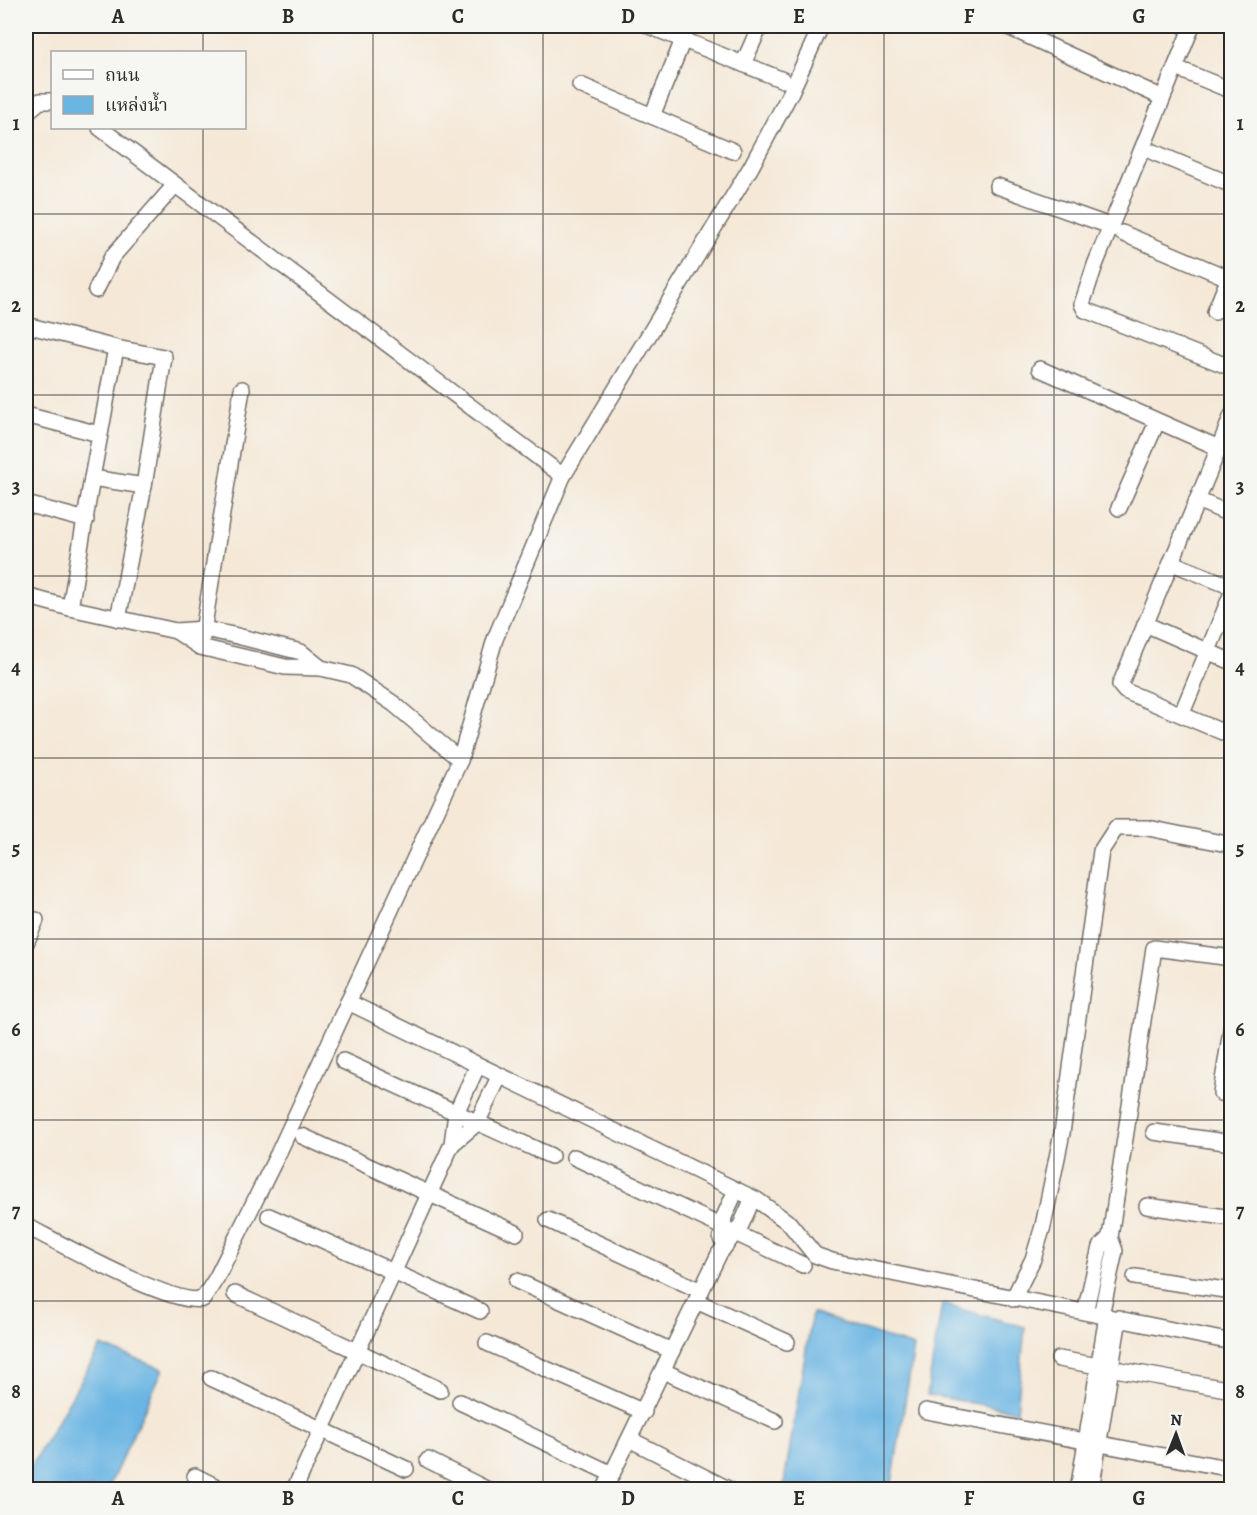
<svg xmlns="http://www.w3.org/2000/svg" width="1257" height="1515" font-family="Alegreya,'Noto Serif Thai',serif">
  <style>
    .water { fill: #6bb5e3; stroke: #4b7087; stroke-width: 1.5 }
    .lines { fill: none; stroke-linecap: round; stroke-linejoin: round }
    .street-casing { stroke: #726d67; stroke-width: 18 }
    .street { stroke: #fff; stroke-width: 15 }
    .grid { fill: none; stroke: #2b2b2b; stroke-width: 1.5; stroke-opacity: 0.55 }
    .neatline { fill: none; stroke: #2b2b2b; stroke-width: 2 }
    .grid-label { font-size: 20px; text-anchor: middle; font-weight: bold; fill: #2b2b2b }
  </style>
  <rect width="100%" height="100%" fill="#f6f6f2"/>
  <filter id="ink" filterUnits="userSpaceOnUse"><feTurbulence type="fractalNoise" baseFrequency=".0167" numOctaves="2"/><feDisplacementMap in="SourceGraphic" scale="12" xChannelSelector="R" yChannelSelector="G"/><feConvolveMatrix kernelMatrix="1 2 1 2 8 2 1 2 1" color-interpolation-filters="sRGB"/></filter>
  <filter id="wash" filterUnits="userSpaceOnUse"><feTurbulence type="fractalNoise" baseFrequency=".008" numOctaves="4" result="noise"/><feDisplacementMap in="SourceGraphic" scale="24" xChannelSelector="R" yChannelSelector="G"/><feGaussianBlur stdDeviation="1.35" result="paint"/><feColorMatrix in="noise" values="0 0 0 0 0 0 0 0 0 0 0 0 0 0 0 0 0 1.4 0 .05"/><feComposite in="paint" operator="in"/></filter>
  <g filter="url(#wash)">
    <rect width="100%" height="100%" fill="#f5e8d7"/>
    <!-- water -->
    <g class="water">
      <path d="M942 1304 1025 1327 1017 1411 927 1395Z"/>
      <path d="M812 1313 914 1347 891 1489H783Z"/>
      <path d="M101 1346 163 1369 108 1489H26V1475Z"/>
    </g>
  </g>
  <g filter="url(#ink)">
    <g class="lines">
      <defs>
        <g id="street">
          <path d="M649 26 743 64 760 26"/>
          <path d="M1006 26 1161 97"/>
          <path d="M1192 26 1095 265 1082 304 1085 310 1232 368"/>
          <path d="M743 64 783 80"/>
          <path d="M1186 72 1232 91"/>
          <path d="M580 85 733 151"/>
          <path d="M26 113 40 101H52"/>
          <path d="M652 116 683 40"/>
          <path d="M100 128 563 476"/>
          <path d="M1153 152 1232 185"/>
          <path d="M997 186 1110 226"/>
          <path d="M1122 233 1228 278"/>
          <path d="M96 290 112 257 175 185"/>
          <path d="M1215 312 1232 270"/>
          <path d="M26 325 116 348 164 357 144 486 92 478 70 608 176 631 204 629 233 635 301 652 321 668"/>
          <path d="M1040 369 1219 448 1232 415"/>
          <path d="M26 415 99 434"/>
          <path d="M1219 448 1120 685 1125 691 1232 736"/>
          <path d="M92 478 116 348"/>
          <path d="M1197 500 1232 515"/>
          <path d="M26 504 86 520"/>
          <path d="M1119 508 1157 422"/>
          <path d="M1172 563 1232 587"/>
          <path d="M26 596 70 608"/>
          <path d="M118 619 144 486"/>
          <path d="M1145 624 1232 662"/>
          <path d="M176 631 200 647 285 667 321 668 351 675 394 704 460 760"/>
          <path d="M202 638 242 389"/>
          <path d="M1182 713 1232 593"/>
          <path d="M26 943 36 920"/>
          <path d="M348 1002 757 1200 789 1223 815 1255 832 1261 1232 1342"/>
          <path d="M343 1061 551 1156"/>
          <path d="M1221 1093 1232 1024"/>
          <path d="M1154 1132 1232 1143"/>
          <path d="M302 1136 516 1233"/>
          <path d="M452 1144 477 1123 499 1077"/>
          <path d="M574 1157 803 1265"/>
          <path d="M1147 1206 1232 1218"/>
          <path d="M269 1216 480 1311"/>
          <path d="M548 1220 701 1291"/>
          <path d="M26 1226C58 1242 173 1307 203 1299L217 1277 278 1154 460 760 495 639 563 476 751 167 791 92 821 26"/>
          <path d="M1110 1237 1154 948 1232 958"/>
          <path d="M721 1239 724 1217 736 1190"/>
          <path d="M1135 1277 1232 1291"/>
          <path d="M517 1281 672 1351"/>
          <path d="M235 1294 440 1390"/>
          <path d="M1013 1299 1033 1259 1043 1226 1062 1133 1101 851 1116 828H1148L1232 845"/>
          <path d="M696 1301 787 1342"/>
          <path d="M1085 1312 1100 1247 1110 1237 1115 1251 1101 1315"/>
          <path d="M487 1343 644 1412"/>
          <path d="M1059 1359 1232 1390"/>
          <path d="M663 1371 775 1421"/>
          <path d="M211 1378 406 1469"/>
          <path d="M460 1402 612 1474 719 1254 741 1225 753 1198"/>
          <path d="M926 1411 1232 1469"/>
          <path d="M631 1440 730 1490"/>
          <path d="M428 1460 488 1490"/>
          <path d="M195 1476 223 1490"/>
          <path d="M294 1490 452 1144 456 1113 477 1067"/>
          <path d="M604 1490 612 1474"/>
          <path d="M1078 1490 1107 1316"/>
          <path d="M1091 1490 1119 1318"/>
        </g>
      </defs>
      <!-- street casing -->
      <use href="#street" class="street-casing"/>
      <!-- street -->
      <use href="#street" class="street"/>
    </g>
  </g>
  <!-- grid -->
  <path class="grid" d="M203 26V52M373 26V1490M543 26V1490M714 26V1490M884 26V1490M1054 26V1490M203 128V1490M26 214H1232M26 395H1232M26 576H1232M26 758H1232M26 939H1232M26 1120H1232M26 1301H1232"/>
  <!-- margin -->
  <rect width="1257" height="1515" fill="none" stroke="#f6f6f2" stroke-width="66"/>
  <!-- legend -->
  <rect x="51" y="51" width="195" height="78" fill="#f6f6f2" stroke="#a5a5a2" stroke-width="1.5"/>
  <rect x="63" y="70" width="30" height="9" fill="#ffffff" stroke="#a5a5a2" stroke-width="1.5"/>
  <text x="105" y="81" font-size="18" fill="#2b2b2b">ถนน</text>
  <rect x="63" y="96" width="30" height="18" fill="#6bb5e3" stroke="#a5a5a2" stroke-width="1.5"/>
  <text x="105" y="111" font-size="18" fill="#2b2b2b">แหล่งน้ำ</text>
  <!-- north arrow -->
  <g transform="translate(1176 1434) rotate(1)" stroke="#f6f6f2" stroke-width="4.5" paint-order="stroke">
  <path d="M0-4.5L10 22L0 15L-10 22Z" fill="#2b2b2b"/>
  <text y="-9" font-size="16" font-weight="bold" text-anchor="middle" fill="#2b2b2b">N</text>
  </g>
  <rect x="33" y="33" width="1191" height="1449" class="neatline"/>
  <g class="grid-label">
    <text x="118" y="23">A</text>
    <text x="288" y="23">B</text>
    <text x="458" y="23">C</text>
    <text x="628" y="23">D</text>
    <text x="799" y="23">E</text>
    <text x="969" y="23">F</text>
    <text x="1139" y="23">G</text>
    <text x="16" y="130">1</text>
    <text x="1240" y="130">1</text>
    <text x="16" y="312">2</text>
    <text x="1240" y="312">2</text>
    <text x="16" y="493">3</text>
    <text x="1240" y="493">3</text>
    <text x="16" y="674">4</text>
    <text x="1240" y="674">4</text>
    <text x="16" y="855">5</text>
    <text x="1240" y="855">5</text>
    <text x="16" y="1036">6</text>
    <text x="1240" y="1036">6</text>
    <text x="16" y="1217">7</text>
    <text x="1240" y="1217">7</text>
    <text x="16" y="1398">8</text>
    <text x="1240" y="1398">8</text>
    <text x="118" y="1505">A</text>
    <text x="288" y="1505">B</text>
    <text x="458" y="1505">C</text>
    <text x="628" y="1505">D</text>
    <text x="799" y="1505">E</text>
    <text x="969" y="1505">F</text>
    <text x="1139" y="1505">G</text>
  </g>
</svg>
